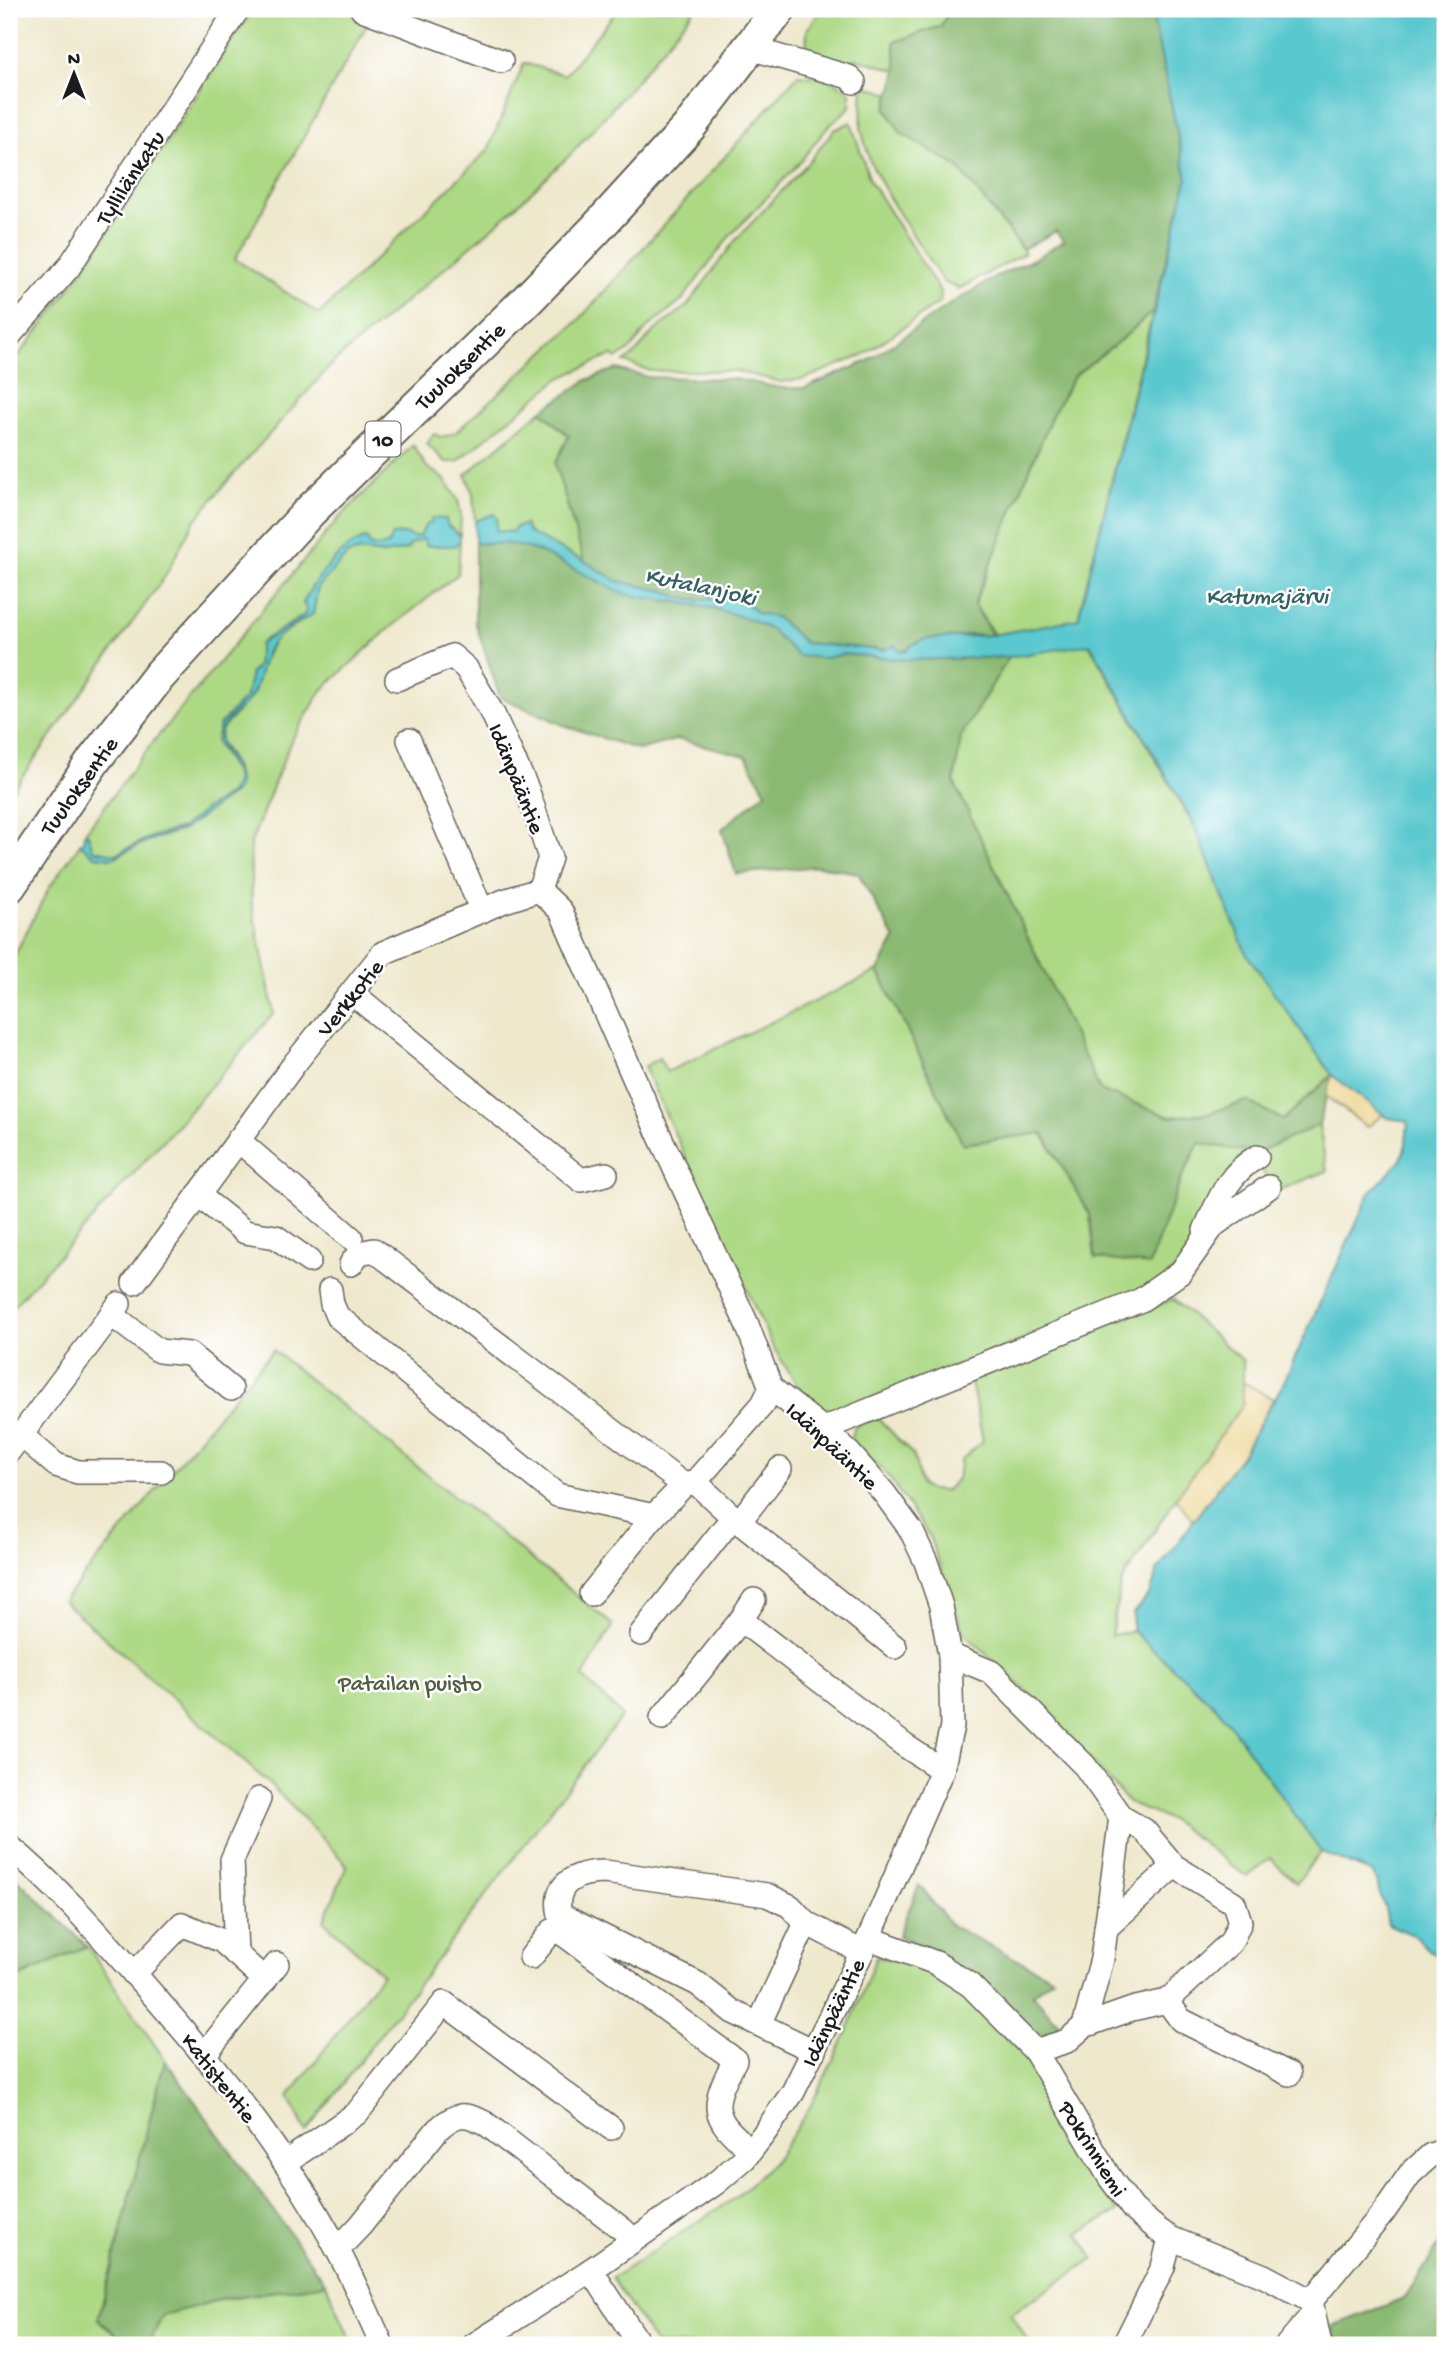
<svg xmlns="http://www.w3.org/2000/svg" width="1454" height="2354" font-family="'Gochi Hand',sans-serif">
  <style>
    .green { fill: #add985; stroke: #647a50; stroke-width: 2 }
    .forest { fill: #8ab972; stroke: #536a47; stroke-width: 2 }
    .sand { fill: #eeda9e; stroke: #857b5d; stroke-width: 2 }
    .water { fill: #5ac8cf; stroke: #3b7276; stroke-width: 2 }
    .lines { fill: none; stroke-linecap: round; stroke-linejoin: round }
    .minor-casing { stroke: #66635a; stroke-width: 26 }
    .highway-casing { stroke: #66635a; stroke-width: 37 }
    .minor { stroke: #fff; stroke-width: 23 }
    .highway { stroke: #fff; stroke-width: 33 }
    .labels { text-anchor: middle; stroke-width: 5; stroke-linejoin: round; paint-order: stroke }
    .shield { fill: #fff; stroke: #606060; stroke-width: 2 }
    .shield-label { font-size: 21px; font-weight: bold; fill: #1c1c1c }
    .street-label { font-size: 23px; fill: #1c1c1c; stroke: #fff }
    .park-label { font-size: 23px; fill: #4f5e41; stroke: #fff }
    .water-label { font-size: 24px; font-style: italic; fill: #356164; stroke: #fff }
  </style>
  <rect width="100%" height="100%" fill="#fff"/>
  <filter id="ink" filterUnits="userSpaceOnUse"><feTurbulence type="fractalNoise" baseFrequency=".0143" numOctaves="2"/><feDisplacementMap in="SourceGraphic" scale="14" xChannelSelector="R" yChannelSelector="G"/><feConvolveMatrix kernelMatrix="1 2 1 2 8 2 1 2 1" color-interpolation-filters="sRGB"/></filter>
  <filter id="wash" filterUnits="userSpaceOnUse"><feTurbulence type="fractalNoise" baseFrequency=".00686" numOctaves="4" result="noise"/><feDisplacementMap in="SourceGraphic" scale="28" xChannelSelector="R" yChannelSelector="G"/><feGaussianBlur stdDeviation="1.57" result="paint"/><feColorMatrix in="noise" values="0 0 0 0 0 0 0 0 0 0 0 0 0 0 0 0 0 1.4 0 .05"/><feComposite in="paint" operator="in"/></filter>
  <g filter="url(#wash)">
    <rect width="100%" height="100%" fill="#eee8cc"/>
    <!-- green -->
    <g class="green">
      <path d="M254 9H376L235 259 319 314 488 150 524 63 565 75 618 9H695L625 94 569 156 498 223 333 363 225 484 193 523 164 578 9 795V367C102 256 171 128 254 9Z"/>
      <path d="M822 9H950L941 26 894 42 897 71 856 58 851 72 806 55 807 30Z"/>
      <path d="M798 75 828 78 850 92V107L827 128 799 163 729 237 682 300 647 328 631 349 616 359 612 355 560 378 457 462H446L427 444 433 434 442 437 455 433 578 321Z"/>
      <path d="M863 85 890 94 886 109 901 133 957 166 1025 253 959 289 943 282 890 199 870 161 861 129Z"/>
      <path d="M851 122 870 181 941 293 940 302 863 355 804 379 781 382 735 371H651L624 362 635 354 652 333 687 306 734 242 806 165 834 130Z"/>
      <path d="M1153 311 1078 619 1089 644 1194 826 1246 953 1332 1075 1283 1120 1247 1101 1210 1113 1170 1117 1100 1090 954 782 961 736 1009 657 974 604 1052 415 1074 376 1123 338Z"/>
      <path d="M541 411 569 436 555 464 584 561 516 527 513 532 496 531 497 519 475 521 473 494 466 474Z"/>
      <path d="M413 445 426 466 444 479 458 500 461 515 460 535 448 526 431 519V524L423 530 420 536 411 537 407 534 392 535 388 545 380 547 370 546 368 542 351 545 317 579 303 603 307 610 304 615 264 640 260 645 257 667 251 674 246 697 220 724 216 742 235 773V786L230 794 204 810 182 828 151 837 116 854 93 850 88 834H84L153 742 339 518Z"/>
      <path d="M424 539 427 546H454L460 541 458 574 384 633 322 690 291 741 250 845 252 905 274 1013 180 1122 9 1311V966L49 888 80 844 95 856 113 858 147 841 183 830 238 789 236 767 220 741 221 730 252 695 260 669 273 640 313 614 318 587 348 554 362 551 384 554 407 549 412 543Z"/>
      <path d="M878 971 963 1144 1042 1133 1090 1215 1095 1258 1181 1179 1199 1143 1256 1153 1319 1125 1327 1171 1272 1193 1257 1157 1177 1269 1149 1290 835 1414 823 1413 805 1397 773 1347 644 1067 659 1058 667 1072Z"/>
      <path d="M1173 1299 1243 1361V1404L1176 1498 1121 1583 1111 1636 1132 1630 1220 1711 1321 1852 1296 1883 1270 1858 1247 1877 1173 1821 1130 1804 1034 1698 964 1633 929 1536 888 1476 850 1439 855 1426 878 1418 914 1456 921 1485 929 1490 945 1491 958 1478 961 1460 983 1441 970 1378Z"/>
      <path d="M273 1350 613 1625 583 1677 622 1716 306 2132 289 2096 382 1974 324 1921 347 1865 273 1787 63 1601Z"/>
      <path d="M87 1946 165 2060 98 2320 131 2345H9V1982Z"/>
      <path d="M876 1957 919 1965 963 1996 1029 2061 1106 2187 1117 2212 1078 2233 1094 2258 1011 2314 1031 2345H656L612 2278 736 2197 774 2162 810 2107 848 2030Z"/>
      <path d="M326 2284 353 2345H148L163 2315 226 2298Z"/>
    </g>
    <!-- forest -->
    <g class="forest">
      <path d="M950 9H1151L1187 179 1153 311 1123 338 1074 376 1052 415 974 604 992 635H968L899 651 805 643 776 617 757 613 746 603 727 598 699 600 678 597 665 591 641 588 617 581 584 561 555 464 569 436 541 411 587 380 616 369 648 377 735 379 781 388H805L868 361 949 305 997 276 1032 260 1064 241 1056 231 1023 249 957 166 901 133 886 109 897 71 894 42 941 26Z"/>
      <path d="M475 543 512 544 538 551 624 594 713 608 751 620 772 630 779 639 824 658 844 654 908 660 1009 657 961 736 954 782 1100 1090 1170 1117 1210 1113 1247 1101 1283 1120 1332 1075 1319 1125 1256 1153 1199 1143 1181 1179 1149 1265 1095 1258 1090 1215 1043 1133 963 1144 878 971 895 939 858 873 819 866 736 874 722 829 766 792 746 756 678 739 639 750 566 726 500 697 475 622Z"/>
      <path d="M9 1871 87 1946 9 1982Z"/>
      <path d="M919 1885 952 1926 1053 1978 1032 1994 1063 2029 1052 2037 1030 2035 940 1953 898 1936Z"/>
      <path d="M165 2060 326 2284 226 2298 163 2315 148 2345H131L98 2320Z"/>
      <path d="M1445 2236V2345H1337L1332 2326 1404 2299Z"/>
    </g>
    <!-- sand -->
    <g class="sand">
      <path d="M1332 1075 1384 1114 1367 1127 1326 1096Z"/>
      <path d="M1243 1382 1273 1399 1242 1455 1193 1521 1176 1498 1243 1404Z"/>
    </g>
    <!-- water -->
    <g class="water">
      <path d="M1151 9H1445V1964L1413 1935 1388 1924 1385 1908 1373 1873 1321 1852 1220 1711 1132 1630 1133 1613 1150 1594 1157 1571 1242 1455 1283 1384 1370 1193 1401 1160 1406 1144 1408 1121 1388 1118 1332 1075 1246 953 1192 820 1090 644 1009 657 908 660 844 654 824 658 798 656 772 630 751 620 713 608 624 594 538 551 512 544 475 543V521L494 514 497 519 496 531 512 532 516 527 525 525 529 533 584 561 617 581 665 591 678 597 699 600 727 598 746 603 757 613 776 617 805 643 883 650 895 645 899 651 907 650 910 646 925 639 992 635 1078 619 1187 179Z"/>
      <path d="M431 518 446 519 448 526 460 535V541L454 546H426L424 539 412 543 407 549 384 554 362 551 348 554 318 587 313 614C300 622 282 630 273 642 260 657 261 681 251 697 242 710 218 722 220 740 223 759 240 761 238 789L234 793 183 830 147 841 113 858 95 856 80 844 83 841 84 834H88L93 850 116 854 151 837 182 828 204 810 230 794 235 786V773L216 742 220 724 246 697 251 673 257 666 260 644 304 615 307 610 303 603C313 582 343 542 367 539L370 546 380 547 388 545 392 535 407 534 411 537 420 536 426 524H431Z"/>
    </g>
  </g>
  <g filter="url(#ink)">
    <g class="lines">
      <defs>
        <g id="minor">
          <path d="M362 9 501 61"/>
          <path d="M750 48 849 77 854 82"/>
          <path d="M9 336 69 267 238 9"/>
          <path d="M397 679 452 656 466 668 493 714 527 789 550 858 539 890"/>
          <path d="M409 740 482 911"/>
          <path d="M352 993 581 1180 606 1174"/>
          <path d="M238 1140 351 1238"/>
          <path d="M198 1195 245 1232 276 1237 309 1261"/>
          <path d="M1205 1230C1218 1202 1228 1173 1257 1157"/>
          <path d="M351 1264 359 1253 374 1250 684 1485"/>
          <path d="M134 1283 295 1063 383 953 504 901 539 890"/>
          <path d="M330 1290 332 1304 337 1316 557 1495 654 1516"/>
          <path d="M112 1315 159 1351 189 1354 231 1389"/>
          <path d="M823 1429 1141 1300 1181 1272 1214 1225 1269 1187"/>
          <path d="M21 1435 56 1465 78 1472H161"/>
          <path d="M9 1451 119 1304"/>
          <path d="M695 1482 733 1517 895 1647"/>
          <path d="M695 1482 763 1404 771 1388"/>
          <path d="M739 1522 780 1469"/>
          <path d="M591 1594 654 1516 684 1485 695 1482"/>
          <path d="M741 1620 904 1745 942 1770"/>
          <path d="M641 1634 733 1517"/>
          <path d="M950 1655 991 1672 1085 1766 1121 1817 1102 1959 1084 2026 1067 2041 1035 2051"/>
          <path d="M662 1718 741 1620 754 1600"/>
          <path d="M9 1846C56 1885 98 1933 139 1979 213 2063 284 2150 337 2249 354 2280 367 2313 382 2345"/>
          <path d="M1106 1928 1174 1866"/>
          <path d="M869 1938 936 1963 970 1985 1035 2051 1110 2178 1133 2209 1157 2229 1170 2238 1264 2276 1311 2301 1320 2345"/>
          <path d="M236 1954 232 1860 259 1799"/>
          <path d="M531 1957 552 1931H559L735 2060C711 2105 709 2117 751 2150"/>
          <path d="M134 1974 182 1924 222 1941 265 1980"/>
          <path d="M1167 2001 1181 2020 1289 2074"/>
          <path d="M759 2024 806 1923"/>
          <path d="M1084 2026 1132 2009 1167 2001 1231 1942 1240 1922 1234 1903 1174 1866 1144 1830 1121 1817"/>
          <path d="M814 2051 733 2012 698 1984 560 1915C552 1882 578 1872 605 1872L767 1895 790 1906 806 1923 862 1952"/>
          <path d="M204 2055 277 1964"/>
          <path d="M285 2163 357 2113 444 2003 611 2128"/>
          <path d="M338 2249 360 2226 438 2129C456 2113 464 2112 485 2123L622 2229 633 2240"/>
          <path d="M591 2270 640 2345"/>
          <path d="M1311 2301 1383 2213 1410 2174 1431 2155 1445 2150"/>
          <path d="M474 2345 591 2270 717 2182 745 2158 763 2135 793 2092 869 1938 942 1770 952 1726 950 1655 941 1606 926 1562 911 1530 884 1493 850 1454 823 1429 771 1388 746 1322 656 1128 561 911 539 890"/>
          <path d="M1124 2345 1163 2267 1170 2238"/>
          <path d="M1287 2345 1313 2314"/>
        </g>
        <path id="highway" d="M9 886 94 760 159 676 309 512 527 300 595 230 689 127 779 9"/>
      </defs>
      <!-- minor casing -->
      <use href="#minor" class="minor-casing"/>
      <!-- highway casing -->
      <use href="#highway" class="highway-casing"/>
      <!-- minor -->
      <use href="#minor" class="minor"/>
      <!-- highway -->
      <use href="#highway" class="highway"/>
    </g>
  </g>
  <g class="labels">
    <!-- shield labels -->
    <rect class="shield" x="365.5" y="421.5" width="35" height="35" rx="5"/>
    <g class="shield-label">
      <text x="383" y="446">10</text>
    </g>
    <!-- street labels -->
    <g class="street-label">
      <text transform="translate(129 177) rotate(-57)" y="8">Tyllilänkatu</text>
      <text transform="translate(459 365) rotate(-44)" y="8">Tuuloksentie</text>
      <text transform="translate(518 778) rotate(68)" y="8">Idänpääntie</text>
      <text transform="translate(78 785) rotate(-54)" y="8">Tuuloksentie</text>
      <text transform="translate(349 997) rotate(-51)" y="8">Verkkotie</text>
      <text transform="translate(833 1445) rotate(43)" y="8">Idänpääntie</text>
      <text transform="translate(832 2012) rotate(-64)" y="8">Idänpääntie</text>
      <text transform="translate(220 2077) rotate(52)" y="8">Katistentie</text>
      <text transform="translate(1094 2148) rotate(58)" y="8">Pokrinniemi</text>
    </g>
    <!-- park labels -->
    <g class="park-label">
      <text x="410" y="1690">Patailan puisto</text>
    </g>
    <!-- water labels -->
    <g class="water-label">
      <text transform="translate(701 585) rotate(12)" y="8">Kutalanjoki</text>
      <text x="1267" y="603">Katumajärvi</text>
    </g>
  </g>
  <!-- margin -->
  <rect width="1454" height="2354" fill="none" stroke="#fff" stroke-width="35"/>
  <!-- north arrow -->
  <g transform="translate(74 74)" stroke="#ffffff" stroke-width="5" paint-order="stroke">
  <path d="M0-5L12 26L0 18L-12 26Z" fill="#1c1c1c"/>
  <text y="-10" font-size="19" font-weight="bold" text-anchor="middle" fill="#1c1c1c">N</text>
  </g>
</svg>
